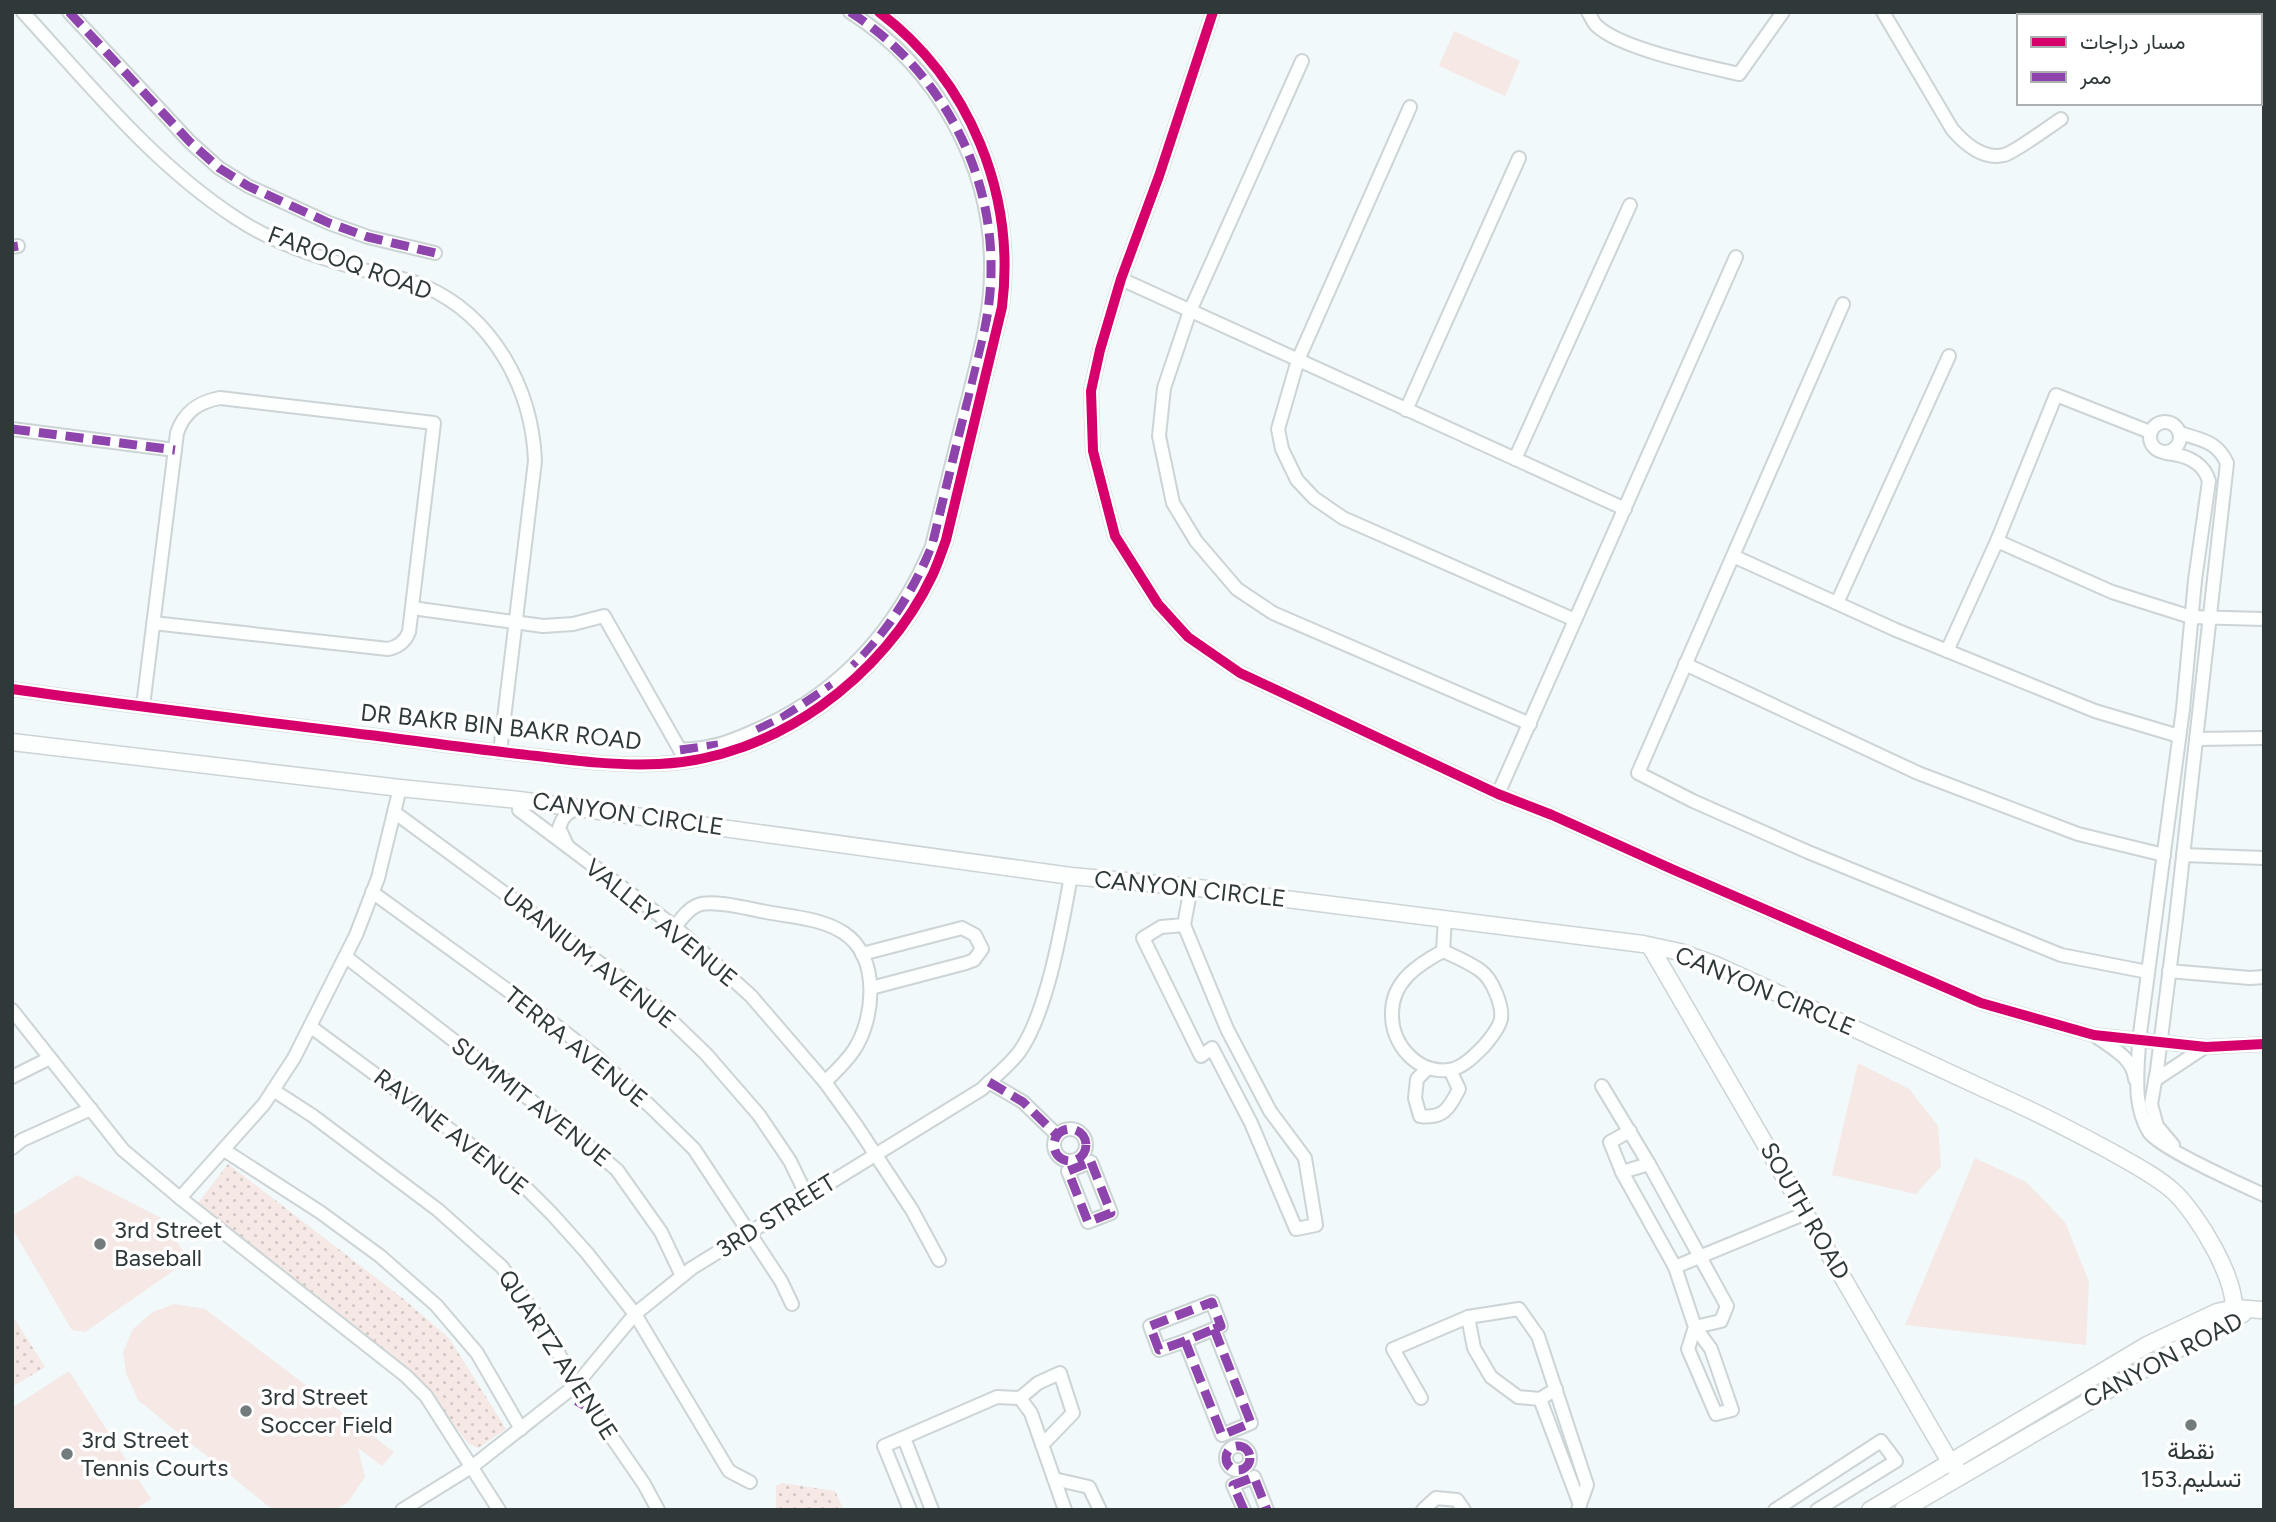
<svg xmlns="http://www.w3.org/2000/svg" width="2276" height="1522" font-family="Figtree,Vazirmatn,sans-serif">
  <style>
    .grass { fill: url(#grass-dots) }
    .garden { fill: #f5e8e5 }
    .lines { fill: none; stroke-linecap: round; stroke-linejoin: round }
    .minor-casing { stroke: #ccd4d5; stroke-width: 16 }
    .major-casing { stroke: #ccd4d5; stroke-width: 19 }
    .minor { stroke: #fdfefe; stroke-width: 12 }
    .major { stroke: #fdfefe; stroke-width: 16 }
    .quiet { stroke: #8e44ad; stroke-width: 9; stroke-dasharray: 18 9; stroke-linecap: butt }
    .cycleway-casing { stroke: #fff; stroke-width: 15 }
    .cycleway { stroke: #d6006c; stroke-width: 10 }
    .poi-dot { fill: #737c7d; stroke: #fff; stroke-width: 2.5 }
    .labels { text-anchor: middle; stroke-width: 7; stroke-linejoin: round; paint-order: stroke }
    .street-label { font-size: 24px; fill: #2f393a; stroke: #fff }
    .poi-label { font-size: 24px; fill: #2f393a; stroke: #fff; text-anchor: start }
  </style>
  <defs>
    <pattern id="grass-dots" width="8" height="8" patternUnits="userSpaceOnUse" patternTransform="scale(1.75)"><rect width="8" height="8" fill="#f5e8e5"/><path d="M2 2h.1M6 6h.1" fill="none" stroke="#d2c8c5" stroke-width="1.8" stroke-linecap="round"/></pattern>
  </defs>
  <rect width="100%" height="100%" fill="#f1f9fa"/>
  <!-- grass -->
  <g class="grass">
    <path d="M228 1164 401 1297 449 1338 506 1429 478 1448 469 1444 420 1382 198 1203Z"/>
    <path d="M12 1315 45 1367 12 1387Z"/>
    <path d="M782 1483 835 1491 844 1510H772L776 1507V1486Z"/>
  </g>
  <!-- garden -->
  <g class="garden">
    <path d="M1454 31 1520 61 1505 96 1439 66Z"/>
    <path d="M1858 1063 1909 1089 1938 1126 1941 1166 1916 1194 1832 1175Z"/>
    <path d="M1975 1158 2026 1182 2065 1222 2089 1282 2086 1345 1905 1325Z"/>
    <path d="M77 1175 161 1218 189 1260 85 1332 72 1330 12 1228V1216Z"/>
    <path d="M174 1304 205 1309 394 1452 382 1466 358 1448 365 1477 348 1502 335 1510H276L268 1506 138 1400 126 1373 123 1352 133 1329 153 1312Z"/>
    <path d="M69 1371 151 1499 134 1510H12V1408Z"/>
  </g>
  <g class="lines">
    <defs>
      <g id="minor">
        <path d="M23 12C89 84 153 164 236 218 273 243 320 258 363 270 383 275 406 278 424 286 493 316 532 388 535 461L500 752"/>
        <path d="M69 12 190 142 219 168 248 186 329 223 368 237 435 253"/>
        <path d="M1213 12 1159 176 1121 279 1100 350 1091 391 1093 451 1115 536 1158 604 1188 637 1240 673 1498 794 1552 815 1674 870 1981 1003 2094 1035 2206 1047 2264 1044"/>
        <path d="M1588 12C1591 16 1593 23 1597 26 1621 49 1705 66 1739 74L1783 12"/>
        <path d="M1883 12 1952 129C1964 143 1983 160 2004 155 2014 153 2050 126 2061 119"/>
        <path d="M1302 61 1190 311 1164 388 1159 436 1173 503 1196 541 1237 589 1273 613 1530 724"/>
        <path d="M1410 107 1298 360 1278 429 1282 449 1297 480 1314 498 1343 518 1575 620"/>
        <path d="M12 247 18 246"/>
        <path d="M1121 279 1625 509"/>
        <path d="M1843 304 1638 773 1693 801 1808 852 2061 955 2148 972"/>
        <path d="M1406 410 1519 158"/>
        <circle cx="2165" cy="437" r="15"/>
        <path d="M12 429 175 450"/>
        <path d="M2166 453C2185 455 2203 461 2209 481L2195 580 2183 709 2139 1041C2138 1071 2132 1104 2149 1132 2159 1148 2242 1185 2264 1195"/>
        <path d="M1515 459 1630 205"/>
        <path d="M1997 541 2112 592 2191 617 2264 619"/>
        <path d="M1733 556 1896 630 2095 711 2179 736"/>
        <path d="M1837 603 1949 356"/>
        <path d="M412 608 543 626 573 624 604 616 684 757"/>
        <path d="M1947 651 1997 541 2056 395 2150 432"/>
        <path d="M1685 664 1918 773 2078 834 2164 855"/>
        <path d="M12 689C131 706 250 720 369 735 425 742 481 750 537 756 577 761 618 766 659 764 774 759 884 678 933 574 938 563 942 551 946 540L1002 307C1016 194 970 81 879 12"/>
        <path d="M143 706 177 433C184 412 198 402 220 398L434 423 409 632C405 642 398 647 388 649L153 623"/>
        <path d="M2196 739 2264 738"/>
        <path d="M680 750C690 749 702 749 712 746 729 743 747 734 763 727 843 690 898 627 932 546 944 496 956 446 969 396 979 355 991 314 991 271 993 167 937 67 850 12"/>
        <path d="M1498 794 1736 257"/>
        <path d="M519 800V810L675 927 751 996 825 1082 856 1125 912 1210 939 1260"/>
        <path d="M394 812 650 1000 706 1054 759 1115 790 1161 807 1196"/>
        <path d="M567 845 559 828C563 815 569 811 581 808"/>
        <path d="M2183 855 2264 858"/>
        <path d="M372 892 550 1021 593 1054 651 1107 694 1149 781 1281 792 1304"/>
        <path d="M1184 925 1227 1029 1270 1111 1305 1158 1316 1225 1296 1229 1251 1123 1212 1048 1201 1056 1143 938 1161 927 1184 925 1191 887"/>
        <path d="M675 927C681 919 688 909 698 905 713 899 750 909 766 912 792 917 821 918 844 933 880 957 875 1018 854 1050 846 1062 835 1072 825 1082"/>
        <path d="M1443 951C1456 957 1469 962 1481 971 1492 979 1503 1005 1501 1019 1499 1028 1490 1039 1484 1046 1475 1055 1463 1068 1449 1070 1417 1074 1391 1044 1392 1013 1392 982 1417 965 1443 951L1445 919"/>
        <path d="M862 954 962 928 975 935 982 949 974 960 966 963 871 988"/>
        <path d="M346 957 577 1136 617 1170 661 1232 682 1276"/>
        <path d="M2169 971 2250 978 2264 977"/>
        <path d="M12 1010 123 1150 180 1198 406 1376 426 1396 499 1510"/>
        <path d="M311 1027 517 1179 552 1214 587 1253 635 1314 729 1471 750 1482"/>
        <path d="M2097 1037C2112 1048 2133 1058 2135 1079"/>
        <path d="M1428 1068 1417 1079 1415 1098 1420 1116C1443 1119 1449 1109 1459 1089L1450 1070"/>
        <path d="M12 1077 50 1058"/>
        <path d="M2155 1080 2205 1047"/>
        <path d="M989 1082 1023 1102 1057 1135"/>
        <path d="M1602 1086 1649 1164 1727 1306 1721 1321 1695 1327"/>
        <path d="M273 1090 313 1116 438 1210 502 1267 544 1327 576 1385 644 1484 658 1510"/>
        <circle cx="1070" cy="1145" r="16"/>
        <path d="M1630 1131 1610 1142 1622 1172 1675 1267 1695 1327 1711 1349 1732 1410 1716 1414 1688 1349 1695 1327"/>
        <path d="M2173 1145 2157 1126 2151 1104 2157 1070 2176 919 2227 463C2217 441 2201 440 2180 433"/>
        <path d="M12 1148 22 1140 91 1109"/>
        <path d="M224 1150 320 1212 380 1256 436 1305 477 1353 521 1429"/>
        <path d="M1091 1162 1111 1213 1088 1222 1068 1171Z"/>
        <path d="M1622 1172 1649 1164"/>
        <path d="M180 1198 264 1104 294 1058 356 935 378 878 400 788"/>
        <path d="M1675 1267 1806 1213"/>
        <path d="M1468 1317 1474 1348 1491 1377 1518 1397 1540 1399 1556 1389"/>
        <path d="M1214 1329 1251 1423 1222 1435 1185 1341Z"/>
        <path d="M1185 1341 1159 1350 1150 1326 1212 1302 1221 1326 1214 1329"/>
        <path d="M1020 1398 1038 1383 1060 1373 1073 1413 1042 1445"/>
        <path d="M1421 1398 1393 1349 1468 1317 1519 1309 1538 1336 1587 1485 1578 1510"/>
        <path d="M1540 1399 1580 1505"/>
        <path d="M904 1438 932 1510"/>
        <circle cx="1238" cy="1458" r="12"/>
        <path d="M1054 1479 1089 1487 1100 1510"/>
        <path d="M402 1510 473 1466 576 1385 635 1314 692 1268 982 1089C994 1077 1010 1065 1020 1051 1048 1010 1062 925 1071 876"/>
        <path d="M910 1510 884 1446 997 1397 1020 1398 1031 1413 1065 1510"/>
        <path d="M1244 1510 1233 1485 1254 1477 1267 1510"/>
        <path d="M1423 1510 1436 1498 1457 1500 1464 1510"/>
        <path d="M1775 1510 1881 1441 1896 1461 1817 1510"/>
      </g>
      <g id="major">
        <path d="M12 742 400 788 519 800 1071 876 1191 887 1643 944 1680 952 1716 965C1808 1007 1899 1049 1991 1092 2032 1110 2071 1130 2110 1151 2131 1163 2155 1175 2173 1191 2197 1213 2241 1284 2233 1317"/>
        <path d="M1650 946 1950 1462 1962 1475"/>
        <path d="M1870 1510 2147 1345 2217 1312 2235 1308 2261 1310"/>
        <path d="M1903 1510 2233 1317 2243 1314"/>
      </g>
    </defs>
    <!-- minor casing -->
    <use href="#minor" class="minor-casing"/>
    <!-- major casing -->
    <use href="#major" class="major-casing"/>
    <!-- minor -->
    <use href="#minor" class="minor"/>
    <!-- major -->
    <use href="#major" class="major"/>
    <!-- quiet -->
    <g class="quiet">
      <path d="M69 12 190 142 219 168 248 186 329 223 368 237 435 253"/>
      <path d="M850 12C937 67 993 167 991 271 991 314 979 355 969 396 956 446 944 496 932 546 914 589 887 633 853 666"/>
      <path d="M12 247 18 246"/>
      <path d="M12 429 175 450"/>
      <path d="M757 730 782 718 832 685"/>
      <path d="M680 750 718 745"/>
      <path d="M989 1082 1023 1102 1057 1135"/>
      <circle cx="1070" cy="1145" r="16"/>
      <path d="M1091 1162 1111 1213 1088 1222 1068 1171Z"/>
      <path d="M1214 1329 1251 1423 1222 1435 1185 1341Z"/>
      <path d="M1185 1341 1159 1350 1150 1326 1212 1302 1221 1326 1214 1329"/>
      <path d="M578 1407 590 1387"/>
      <circle cx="1238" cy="1458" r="12"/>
      <path d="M1244 1510 1233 1485 1254 1477 1267 1510"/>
    </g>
    <defs>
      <g id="cycleway">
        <path d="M1213 12 1159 176 1121 279 1100 350 1091 391 1093 451 1115 536 1158 604 1188 637 1240 673 1498 794 1552 815 1674 870 1981 1003 2094 1035 2206 1047 2264 1044"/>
        <path d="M12 689C131 706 250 720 369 735 425 742 481 750 537 756 577 761 618 766 659 764 774 759 884 678 933 574 938 563 942 551 946 540L1002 307C1016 194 970 81 879 12"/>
      </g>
    </defs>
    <!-- cycleway casing -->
    <use href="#cycleway" class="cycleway-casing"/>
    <!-- cycleway -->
    <use href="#cycleway" class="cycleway"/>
  </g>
  <!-- markers -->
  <g class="poi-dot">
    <circle cx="100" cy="1244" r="7"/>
    <circle cx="246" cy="1411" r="7"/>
    <circle cx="2191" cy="1425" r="7"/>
    <circle cx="67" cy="1454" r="7"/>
  </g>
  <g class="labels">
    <!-- street labels -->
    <g class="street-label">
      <text transform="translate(350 263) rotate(20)" y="8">FAROOQ ROAD</text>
      <text transform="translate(501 727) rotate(6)" y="8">DR BAKR BIN BAKR ROAD</text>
      <text transform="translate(628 814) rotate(8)" y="8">CANYON CIRCLE</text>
      <text transform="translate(1190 889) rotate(6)" y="8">CANYON CIRCLE</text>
      <text transform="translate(661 923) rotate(39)" y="8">VALLEY AVENUE</text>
      <text transform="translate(589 958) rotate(38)" y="8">URANIUM AVENUE</text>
      <text transform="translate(1765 991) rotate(23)" y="8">CANYON CIRCLE</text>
      <text transform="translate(576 1047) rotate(39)" y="8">TERRA AVENUE</text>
      <text transform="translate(531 1102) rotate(38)" y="8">SUMMIT AVENUE</text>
      <text transform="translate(451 1132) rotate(38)" y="8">RAVINE AVENUE</text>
      <text transform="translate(1805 1211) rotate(60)" y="8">SOUTH ROAD</text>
      <text transform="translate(776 1216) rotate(-32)" y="8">3RD STREET</text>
      <text transform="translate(558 1355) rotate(57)" y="8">QUARTZ AVENUE</text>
      <text transform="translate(2163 1360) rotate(-28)" y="8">CANYON ROAD</text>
    </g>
    <!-- poi labels -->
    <g class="poi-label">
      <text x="114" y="1238">3rd Street<tspan x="114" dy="28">Baseball</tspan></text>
      <text x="260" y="1405">3rd Street<tspan x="260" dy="28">Soccer Field</tspan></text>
      <text x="81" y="1448">3rd Street<tspan x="81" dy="28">Tennis Courts</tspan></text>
      <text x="2191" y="1459" text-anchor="middle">نقطة<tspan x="2191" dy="28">تسليم.153</tspan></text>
    </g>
  </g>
  <!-- border -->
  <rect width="2276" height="1522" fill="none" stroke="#2f393a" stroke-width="28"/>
  <!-- legend -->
  <rect x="2017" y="14" width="245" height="91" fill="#ffffff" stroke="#acb0b0" stroke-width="2"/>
  <rect x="2031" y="37" width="35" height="10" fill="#d6006c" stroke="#acb0b0" stroke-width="2"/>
  <text x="2080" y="49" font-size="21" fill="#2f393a">مسار دراجات</text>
  <rect x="2031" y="72" width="35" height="10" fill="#8e44ad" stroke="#acb0b0" stroke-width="2"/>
  <text x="2080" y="84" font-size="21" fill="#2f393a">ممر</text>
</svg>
